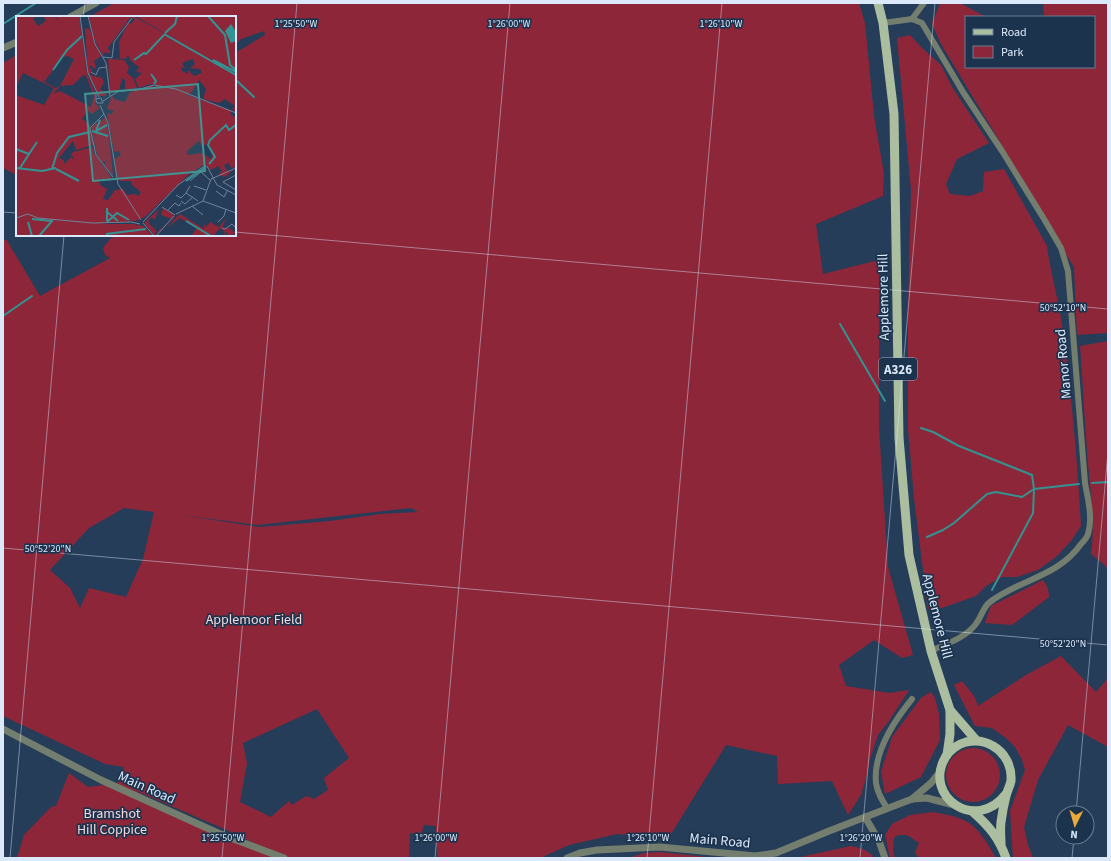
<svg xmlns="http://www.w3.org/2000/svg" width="1111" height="861" font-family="'Source Sans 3',sans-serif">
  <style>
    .green { fill: #8e2639; fill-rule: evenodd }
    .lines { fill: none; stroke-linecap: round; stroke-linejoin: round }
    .stream { stroke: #339393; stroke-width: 2 }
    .minor { stroke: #747e6f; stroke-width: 6 }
    .tertiary { stroke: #747e6f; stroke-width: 7 }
    .primary { stroke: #abbfa0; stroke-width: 9 }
    .ticks { fill: none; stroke: #dbe9fb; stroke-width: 1; stroke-opacity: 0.45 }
    .labels { text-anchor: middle; stroke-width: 3.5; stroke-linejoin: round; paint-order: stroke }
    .shield { fill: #1c334e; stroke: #a2b2c7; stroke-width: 1 }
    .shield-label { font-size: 13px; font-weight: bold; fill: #dbe9fb }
    .street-label { font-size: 14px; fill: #dbe9fb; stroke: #1c334e }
    .park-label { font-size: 14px; fill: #f5d5d7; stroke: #1c334e }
    .inset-river { fill: none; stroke: #339393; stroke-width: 2 }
    .inset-road { fill: none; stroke: #6e829a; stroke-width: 1 }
    .view { fill: #429391; fill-opacity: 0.15; stroke: #429391; stroke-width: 2 }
    .inset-edge { fill: none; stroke: #dbe9fb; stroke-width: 2 }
    .ticks-label { font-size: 10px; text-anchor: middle; fill: #dbe9fb; stroke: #1c334e; stroke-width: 3.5; stroke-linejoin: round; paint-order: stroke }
  </style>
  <rect width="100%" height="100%" fill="#263d59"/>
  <!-- green -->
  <g class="green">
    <path d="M114 3H859L865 23 874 116 884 174 883 196 816 224 823 274 879 260V428L888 567 913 655 902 658 874 640 839 665 846 686 889 693 909 690 889 721 878 735 870 759 867 775 861 795 848 815 832 781 778 784 777 756 726 745 668 839 617 834 569 845 540 858H437L436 826 424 825 421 835 410 833 409 858H17L24 835 51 807 56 806 69 773 88 787 118 783 124 767 105 764 3 716V241L6 239 40 296 110 258 105 255 103 248 110 239 116 235H157L153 237 168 235H235V53L265 35 264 31 241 39 235 45V17H89ZM124 508 154 512 143 559 126 597 89 588 80 608 70 588 50 570 89 528ZM411 508 418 512 380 514 330 521 260 527 181 515 258 525ZM317 709 349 758 324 778 328 790 314 799 306 796 292 805 289 801 271 817 240 802 247 763 243 743ZM132 789 231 832 275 853 196 824Z"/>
    <path d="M940 3H960L986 17H966V67H1094V17H1033L1044 16 1043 3H1108V333L1077 335 1074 267 1041 216 994 132 941 44 932 24Z"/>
    <path d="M910 35 921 47 941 65 952 87 989 143 957 159 946 184 950 194 970 196 983 191 984 172 1004 169 1047 246C1050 270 1057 294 1061 318 1071 386 1077 457 1081 526L1071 541 1056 557 1038 570 1017 577H1002L986 586 976 596 942 608 928 609 914 498 908 429V313L911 190 897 38Z"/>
    <path d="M17 55V175L3 168V63Z"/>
    <path d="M1108 341V568L1091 554C1096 520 1089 485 1087 450 1084 416 1083 381 1080 346Z"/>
    <path d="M1043 580 1048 588 1049 597 1012 625 985 623 991 606Z"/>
    <path d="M1061 656 1096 692 1108 678V747L1068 725 1038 780 1024 827 1028 845 1033 858H1013L1010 811 1025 770 1022 760 1015 747 1006 738 992 728 975 726 954 685 962 681 974 696 978 706 1026 675Z"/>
    <path d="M931 692 935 698 939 714 940 740 921 777 885 794 881 772 892 737 921 698Z"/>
    <circle cx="973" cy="775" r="27"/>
    <path d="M933 812C942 814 952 815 961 819 978 825 987 843 996 858H919L915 853 919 843 907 835H898L894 838 893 852 895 858H890L885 835 892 824 910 815Z"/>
    <path d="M851 846C860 848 869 850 874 858H776L800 857Z"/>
    <path d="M660 852 716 858H628L644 853Z"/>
  </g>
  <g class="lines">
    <!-- stream -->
    <g class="stream">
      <path d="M3 24 36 3"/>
      <path d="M237 81 254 97"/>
      <path d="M3 316 32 296"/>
      <path d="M840 324 885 401"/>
      <path d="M921 428 933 432 959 446 1032 475 1034 489 1079 484"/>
      <path d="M1092 483 1108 482"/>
      <path d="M927 537 943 530 954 523 987 494 996 492 1022 497 1034 489"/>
      <path d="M992 590 1033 513 1034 489"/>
    </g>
    <!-- minor -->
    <g class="minor">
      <path d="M912 19 924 3"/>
      <path d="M883 23 912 19 922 23 963 92 1002 151 1044 219 1061 248 1068 271 1085 483C1088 500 1093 518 1088 534 1087 538 1084 541 1081 544 1058 577 1020 579 990 602 983 607 981 618 975 625 965 638 946 644 931 651"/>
      <path d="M887 808C882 800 877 792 876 783 873 753 894 721 912 699"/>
    </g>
    <!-- tertiary -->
    <g class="tertiary">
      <path d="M70 17 96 3"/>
      <path d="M3 48 17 42"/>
      <path d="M3 729 101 780 218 833 284 858"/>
      <path d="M912 799 931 783 940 772"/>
      <path d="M865 817 879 841 885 858"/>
      <path d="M567 858 580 853 597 850 660 847 755 856 776 853 829 831 912 799 927 798 954 805"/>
    </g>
    <!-- primary -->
    <g class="primary">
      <path d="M878 3 883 23 894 114 899 438 909 555 931 651 950 710V734L947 755"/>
      <path d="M950 710 976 740"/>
      <path d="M973 812C989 826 999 838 1006 858"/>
      <path d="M1001 844C1001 837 1000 829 1001 822 1002 814 1004 804 1006 796 1007 791 1010 786 1011 781 1012 766 1005 753 993 746 985 741 975 740 966 742 958 744 949 750 945 758 923 797 976 833 1006 794"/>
    </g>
  </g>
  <!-- ticks -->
  <path class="ticks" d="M83 17 85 3M3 212 17 213M235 232 1108 309M3 548 1108 645M1076 813 1108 452M10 858 64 235M222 858 297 3M435 858 510 3M647 858 722 3M860 858 935 3M1072 858 1074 837"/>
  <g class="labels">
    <!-- shield labels -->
    <rect class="shield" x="879" y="358" width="38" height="22" rx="3"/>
    <g class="shield-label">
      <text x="898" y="374">A326</text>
    </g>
    <!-- street labels -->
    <g class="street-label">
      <text transform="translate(883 297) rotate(-91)" y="5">Applemore Hill</text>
      <text transform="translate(1063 364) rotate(-95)" y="5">Manor Road</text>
      <text transform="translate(938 616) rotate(76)" y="5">Applemore Hill</text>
      <text transform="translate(147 787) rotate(24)" y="5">Main Road</text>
      <text transform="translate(720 840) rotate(5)" y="5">Main Road</text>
    </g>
    <!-- park labels -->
    <g class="park-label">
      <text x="254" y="624">Applemoor Field</text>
      <text x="112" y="818">Bramshot<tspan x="112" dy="16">Hill Coppice</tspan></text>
    </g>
  </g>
  <!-- overview -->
  <g transform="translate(16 16)">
    <rect width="220" height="220" fill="#263d59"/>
    <path d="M0 0H20L17 3 22 10 30 5 27 0H38L42 5 40 0H63L71 58 79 77V87L86 94 84 92 76 98 72 95 66 103 74 108 77 129 60 134 57 125 43 142 48 144V148L55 141 59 145 55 138 57 136 77 131 78 137 95 161 94 164 83 163 84 169 91 173 87 183 92 184 99 174 107 173 111 179 119 178 122 180 125 176 116 169 115 165H104L101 160 98 143 105 139 103 135 98 136 91 97 95 98 98 95 91 93 95 82 96 80 98 83 109 86 114 76 137 69 139 75 140 69 134 68 123 72 119 63 126 57 121 56V53L124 52 114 44V41L111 40 110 43 96 42H104L103 26 112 7 115 8 119 3 115 1 108 10 91 33 94 34V38L89 36 87 40 78 22 73 0H117L178 34 119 0H220V57L188 39 220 58V95L216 94 219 90 209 83 203 87 187 83 190 73 183 64 175 77 170 78 216 95 214 98 220 102V151L215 152 213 147 208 149 211 155 217 154 209 161 202 159 206 155 202 150 195 154 189 148 172 159 129 201 119 205 82 208H117L127 210 137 220H0V79L28 89 38 72 7 57 0 71ZM51 40 58 43 44 70 40 72 28 66 47 41ZM177 43 179 48 174 52 184 53 186 57 178 60 172 54V58L166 55 165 51 169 52 166 48 168 46ZM67 59 70 60 78 80 75 91 44 75 37 78 44 70 57 69ZM183 125 186 131 192 127 197 138 195 143 186 137 171 139V135ZM73 12 85 40 78 45 80 51 78 53 75 49 73 52 76 53 74 59 86 62 88 66 84 73 90 78 91 75 90 80H83L72 57 69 13ZM92 43 108 44 113 51 111 57 117 62 121 72 109 74V64L106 62 103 75 94 77ZM90 101 93 120 97 159 88 149 91 144 86 147 81 139 75 111ZM147 192 157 198V203L146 212 141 220 143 215 139 217V220L128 207 143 193 139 203 135 202 132 206 141 216 156 203 145 199ZM164 198 188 213V208L190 211 194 206 203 211 210 202 206 212H213L220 217 212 220 211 216 207 220 209 216 204 212 197 220H175L181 212 164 202 150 212Z" fill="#8e2639" fill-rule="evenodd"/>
    <path d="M215 8 220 16V25L215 27 209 15Z" fill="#339393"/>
    <path class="inset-river" d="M192 0 209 19 214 49 220 54M149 17 159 8 161 0M148 18 220 59M118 44 128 37 130 38 148 19M197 44 220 56M37 54 51 34 66 20M135 58 140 65 138 68M84 104 80 115 91 109M76 115 92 120M0 133 13 138 4 152M13 138 21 126M193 148 199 141 192 129 194 124 210 109 213 114 220 109M0 152 26 155 40 152M36 153 41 137 53 121 74 116M40 153 63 165M170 165 190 151M91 196 102 205M16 203 36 205 23 220M91 205V192M170 205 195 220M12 206 16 220M91 206 101 197 113 204M90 218 130 213"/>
    <path class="inset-road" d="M64 0 72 57 83 81M72 0 79 28 90 47 94 80M87 41 96 42 98 26 116 2M75 56 80 59 83 52 91 51M80 83 85 82 87 87H81L80 85V78M87 85 103 75 121 74 138 69 160 73 220 97M84 89 92 107 102 168 125 204M88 98 74 112 80 139 97 161M191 150 201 169 220 179M220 159 207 166 220 174M174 165 185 156 194 164M174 170 170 177 182 185M178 170 190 174M200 175 208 181 211 175M160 179 165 182 170 177M165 185 169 188 177 181M187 185 195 163 220 152M187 185 220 197M176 190 187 199M146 191 159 199M152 194 159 187 163 190 165 187M160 198 187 185M0 202 12 198 22 202 76 207 115 206 124 208M127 206 162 169 190 149M202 206 208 200 210 193M127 207 138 220M206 212 209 213 216 208 220 212M140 220 158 200"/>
    <path class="view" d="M182 68 189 155 77 165 69 78Z"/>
    <rect width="220" height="220" class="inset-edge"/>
  </g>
  <g class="ticks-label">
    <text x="296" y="27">1°25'50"W</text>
    <text x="509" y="27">1°26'00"W</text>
    <text x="721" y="27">1°26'10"W</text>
    <text x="1063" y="311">50°52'10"N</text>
    <text x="48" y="552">50°52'20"N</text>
    <text x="1063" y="647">50°52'20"N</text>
    <text x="223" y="841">1°25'50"W</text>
    <text x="436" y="841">1°26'00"W</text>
    <text x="648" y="841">1°26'10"W</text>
    <text x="861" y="841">1°26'20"W</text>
  </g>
  <!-- border -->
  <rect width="1111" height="861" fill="none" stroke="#dbe9fb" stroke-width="8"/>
  <!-- legend -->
  <rect x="965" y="16" width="130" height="52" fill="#1c334e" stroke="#687c93"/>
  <rect x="973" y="29" width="20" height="6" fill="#abbfa0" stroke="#687c93"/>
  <text x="1001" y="36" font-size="12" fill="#dbe9fb">Road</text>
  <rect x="973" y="46" width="20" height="12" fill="#8e2639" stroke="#687c93"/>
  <text x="1001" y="56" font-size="12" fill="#dbe9fb">Park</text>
  <!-- north arrow -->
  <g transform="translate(1075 825) rotate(185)"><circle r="19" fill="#1c334e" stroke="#687c93"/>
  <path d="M0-3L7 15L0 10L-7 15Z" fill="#eda83b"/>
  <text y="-6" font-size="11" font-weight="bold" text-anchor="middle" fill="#dbe9fb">N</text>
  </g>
</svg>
